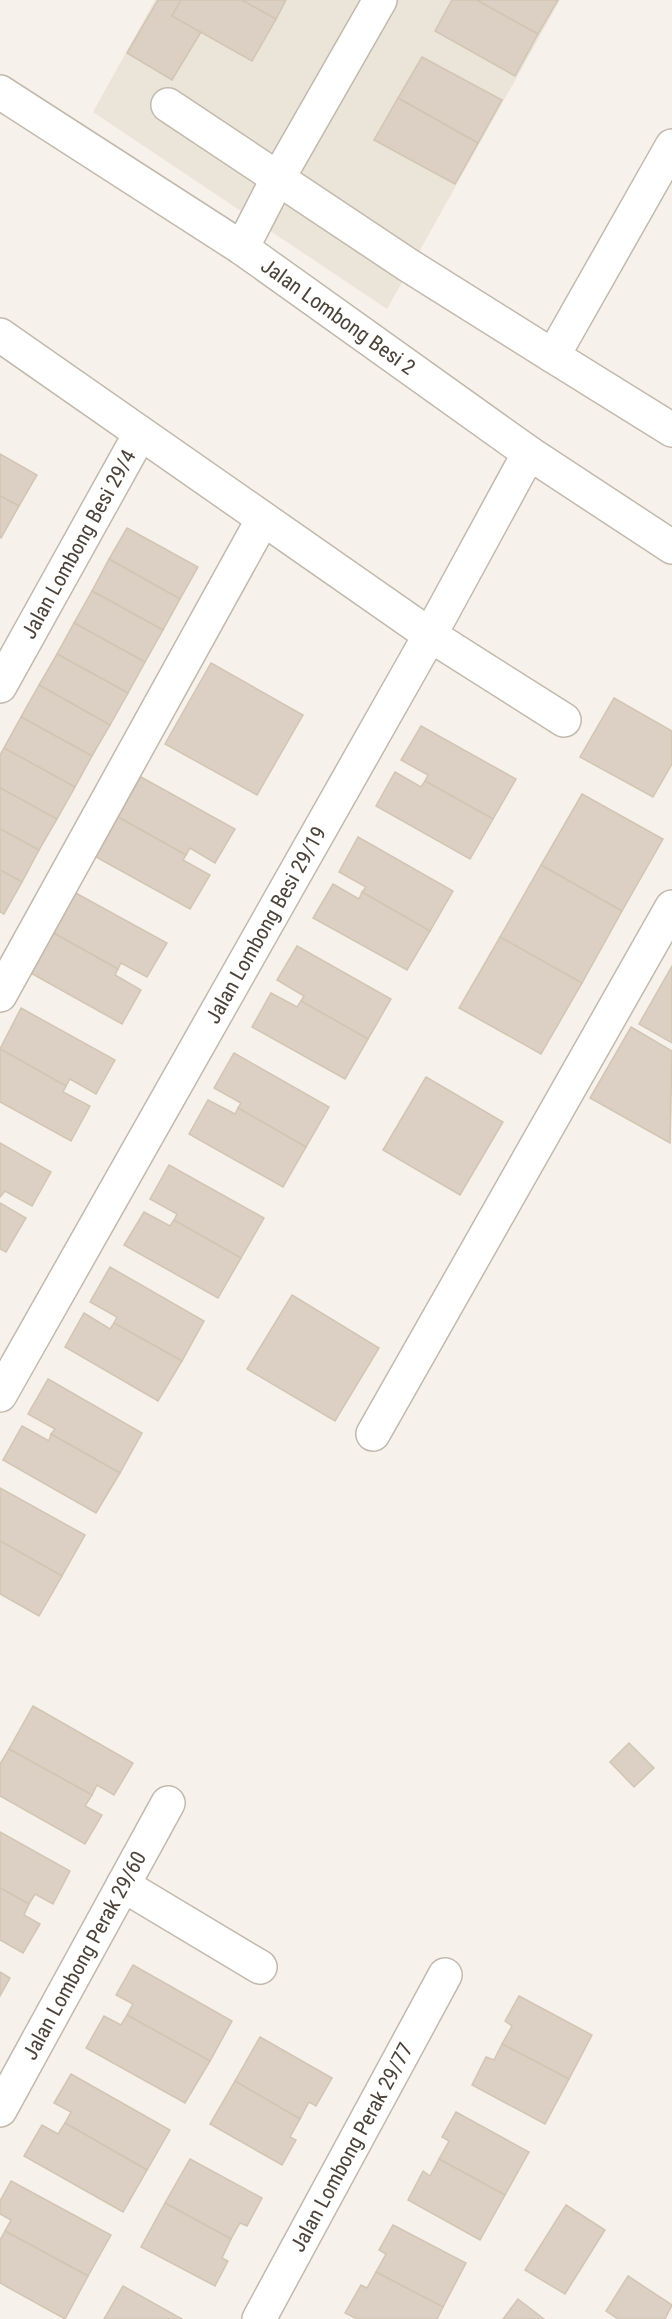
<svg xmlns="http://www.w3.org/2000/svg" width="672" height="2319" font-family="'Roboto Condensed',sans-serif">
  <style>
    .residential { fill: #eae4d9 }
    .building { fill: #dbd0c3; stroke: #d3c5b3; stroke-width: 1.5 }
    .lines { fill: none; stroke-linecap: round; stroke-linejoin: round }
    .minor-casing { stroke: #c2b9ad; stroke-width: 36 }
    .minor { stroke: #fff; stroke-width: 33 }
    .labels { text-anchor: middle; stroke-width: 4.5; stroke-linejoin: round; paint-order: stroke }
    .street-label { font-size: 21px; fill: #4b4239; stroke: #fff }
  </style>
  <rect width="100%" height="100%" fill="#f6f2eb"/>
  <!-- residential -->
  <path class="residential" d="M155 0H560L387 309 93 112Z"/>
  <!-- building -->
  <g class="building">
    <path d="M158 0H181L172 16 201 32 172 80 127 53Z"/>
    <path d="M181 0H242L276 19 252 61 172 16Z"/>
    <path d="M242 0H286L276 19Z"/>
    <path d="M452 0H477L538 34 515 76 435 31Z"/>
    <path d="M477 0H558L538 34Z"/>
    <path d="M422 57 502 100 478 143 398 98Z"/>
    <path d="M398 98 478 143 455 184 374 140Z"/>
    <path d="M0 454 37 475 19 506 0 496Z"/>
    <path d="M0 496 19 506 1 538 0 537Z"/>
    <path d="M127 528 198 567 180 599 109 559Z"/>
    <path d="M109 559 180 599 163 630 92 591Z"/>
    <path d="M92 591 163 630 145 662 74 623Z"/>
    <path d="M74 623 145 662 128 693 57 654Z"/>
    <path d="M57 654 128 693 110 725 39 685Z"/>
    <path d="M211 663 303 715 257 795 165 744Z"/>
    <path d="M39 685 110 725 92 756 21 717Z"/>
    <path d="M614 698 672 731V764L653 797 580 757Z"/>
    <path d="M21 717 92 756 75 787 4 748Z"/>
    <path d="M421 726 516 779 493 819 425 781 428 775 401 760Z"/>
    <path d="M4 748 75 787 57 819 0 788V755Z"/>
    <path d="M395 772 421 787 425 781 493 819 470 859 376 806Z"/>
    <path d="M141 777 235 829 215 863 190 848 186 855 118 817Z"/>
    <path d="M0 788 57 819 39 850 0 829Z"/>
    <path d="M582 794 663 839 622 911 541 865Z"/>
    <path d="M118 817 186 855 183 860 210 875 190 909 96 857Z"/>
    <path d="M0 829 39 850 22 882 0 870Z"/>
    <path d="M358 837 453 891 430 931 362 892 366 887 339 872Z"/>
    <path d="M541 865 622 911 582 983 500 937Z"/>
    <path d="M0 870 22 882 4 914 0 912Z"/>
    <path d="M333 884 359 899 362 892 430 931 407 970 313 918Z"/>
    <path d="M72 891 167 943 147 977 121 963 118 969 50 931Z"/>
    <path d="M50 931 118 969 115 975 141 990 122 1024 27 971Z"/>
    <path d="M500 937 582 983 541 1054 459 1008Z"/>
    <path d="M297 946 391 999 368 1039 301 1001 304 996 277 980Z"/>
    <path d="M672 966V1043L639 1024Z"/>
    <path d="M271 993 297 1007 301 1001 368 1039 345 1079 252 1027Z"/>
    <path d="M21 1008 115 1060 96 1094 70 1079 66 1086 0 1049Z"/>
    <path d="M631 1027 672 1051 670 1143 590 1098Z"/>
    <path d="M0 1049 66 1086 63 1092 90 1106 71 1141 0 1102Z"/>
    <path d="M234 1053 329 1107 306 1147 238 1108 241 1103 214 1088Z"/>
    <path d="M426 1077 503 1122 460 1195 383 1150Z"/>
    <path d="M208 1100 235 1114 238 1108 306 1147 283 1187 189 1134Z"/>
    <path d="M0 1143 51 1172 32 1206 5 1191 0 1197Z"/>
    <path d="M169 1165 264 1218 241 1258 174 1220 177 1214 150 1199Z"/>
    <path d="M0 1203 26 1218 6 1252 0 1249Z"/>
    <path d="M144 1212 170 1226 174 1220 241 1258 218 1298 124 1245Z"/>
    <path d="M110 1267 204 1321 182 1361 114 1323 117 1317 90 1302Z"/>
    <path d="M292 1295 379 1348 335 1421 247 1369Z"/>
    <path d="M84 1313 110 1329 114 1323 182 1361 158 1401 65 1347Z"/>
    <path d="M48 1379 142 1433 120 1473 51 1434 55 1429 28 1414Z"/>
    <path d="M22 1426 49 1441 51 1434 120 1473 96 1513 3 1460Z"/>
    <path d="M0 1488 85 1535 62 1576 0 1541Z"/>
    <path d="M0 1541 62 1576 39 1616 0 1594Z"/>
    <path d="M33 1706 133 1763 114 1795 97 1785 92 1795 9 1749Z"/>
    <path d="M629 1743 654 1768 634 1787 610 1762Z"/>
    <path d="M9 1749 92 1795 85 1806 102 1815 85 1844 0 1796V1764Z"/>
    <path d="M0 1832 70 1871 53 1904 35 1894 29 1904 0 1888Z"/>
    <path d="M0 1888 29 1904 24 1915 40 1924 23 1953 0 1940Z"/>
    <path d="M133 1965 232 2021 210 2061 127 2015 133 2004 116 1995Z"/>
    <path d="M0 1972 10 1978 0 1996Z"/>
    <path d="M519 1996 592 2035 569 2079 502 2044 512 2026 505 2021Z"/>
    <path d="M127 2015 210 2061 185 2103 86 2048 104 2016 121 2025Z"/>
    <path d="M260 2037 332 2078 316 2106 309 2102 300 2119 235 2081Z"/>
    <path d="M502 2044 569 2079 545 2124 472 2085 486 2057 494 2060Z"/>
    <path d="M71 2074 170 2130 147 2170 65 2123 71 2112 54 2103Z"/>
    <path d="M235 2081 300 2119 290 2137 296 2140 282 2165 210 2124Z"/>
    <path d="M456 2112 529 2152 505 2195 439 2159 449 2141 442 2137Z"/>
    <path d="M65 2123 147 2170 123 2212 24 2156 42 2125 58 2134Z"/>
    <path d="M190 2159 262 2198 247 2226 240 2223 231 2239 165 2203Z"/>
    <path d="M439 2159 505 2195 480 2240 408 2200 423 2171 430 2176Z"/>
    <path d="M11 2181 111 2235 88 2276 5 2231 11 2220 0 2214V2201Z"/>
    <path d="M165 2203 231 2239 222 2258 228 2261 215 2286 141 2247Z"/>
    <path d="M566 2205 605 2230 565 2294 525 2270Z"/>
    <path d="M393 2225 466 2263 443 2307 376 2272 386 2254 379 2250Z"/>
    <path d="M5 2231 88 2276 65 2319 0 2283V2240Z"/>
    <path d="M376 2272 443 2307 437 2319H357L345 2313 361 2285 367 2288Z"/>
    <path d="M628 2276 672 2305 665 2319H618L606 2311Z"/>
    <path d="M123 2286 182 2319H104Z"/>
    <path d="M518 2299 544 2319H503Z"/>
  </g>
  <g class="lines">
    <defs>
      <g id="minor">
        <path id="s1" d="M0 92 242 248 529 453 672 547"/>
        <path d="M168 105 408 265 553 356 672 146"/>
        <path d="M242 248 277 180 380 0"/>
        <path d="M0 335 430 635 564 720"/>
        <path d="M553 356 672 430"/>
        <path id="s2" d="M0 686 140 434"/>
        <path d="M0 995 263 519"/>
        <path id="s3" d="M0 1395 430 635 529 453"/>
        <path d="M373 1434 672 907"/>
        <path d="M123 1885 260 1967"/>
        <path id="s4" d="M0 2110 168 1803"/>
        <path id="s5" d="M259 2319 445 1975"/>
      </g>
    </defs>
    <!-- minor casing -->
    <use href="#minor" class="minor-casing"/>
    <!-- minor -->
    <use href="#minor" class="minor"/>
  </g>
  <g class="labels">
    <!-- street labels -->
    <g class="street-label">
      <text dy="7" stroke="none"><textPath href="#s1" startOffset="406">Jalan Lombong Besi 2</textPath></text>
      <text dy="7" stroke="none"><textPath href="#s2" startOffset="162">Jalan Lombong Besi 29/4</textPath></text>
      <text dy="7" stroke="none"><textPath href="#s3" startOffset="540">Jalan Lombong Besi 29/19</textPath></text>
      <text dy="7" stroke="none"><textPath href="#s4" startOffset="176">Jalan Lombong Perak 29/60</textPath></text>
      <text dy="7" stroke="none"><textPath href="#s5" startOffset="195">Jalan Lombong Perak 29/77</textPath></text>
    </g>
  </g>
</svg>
